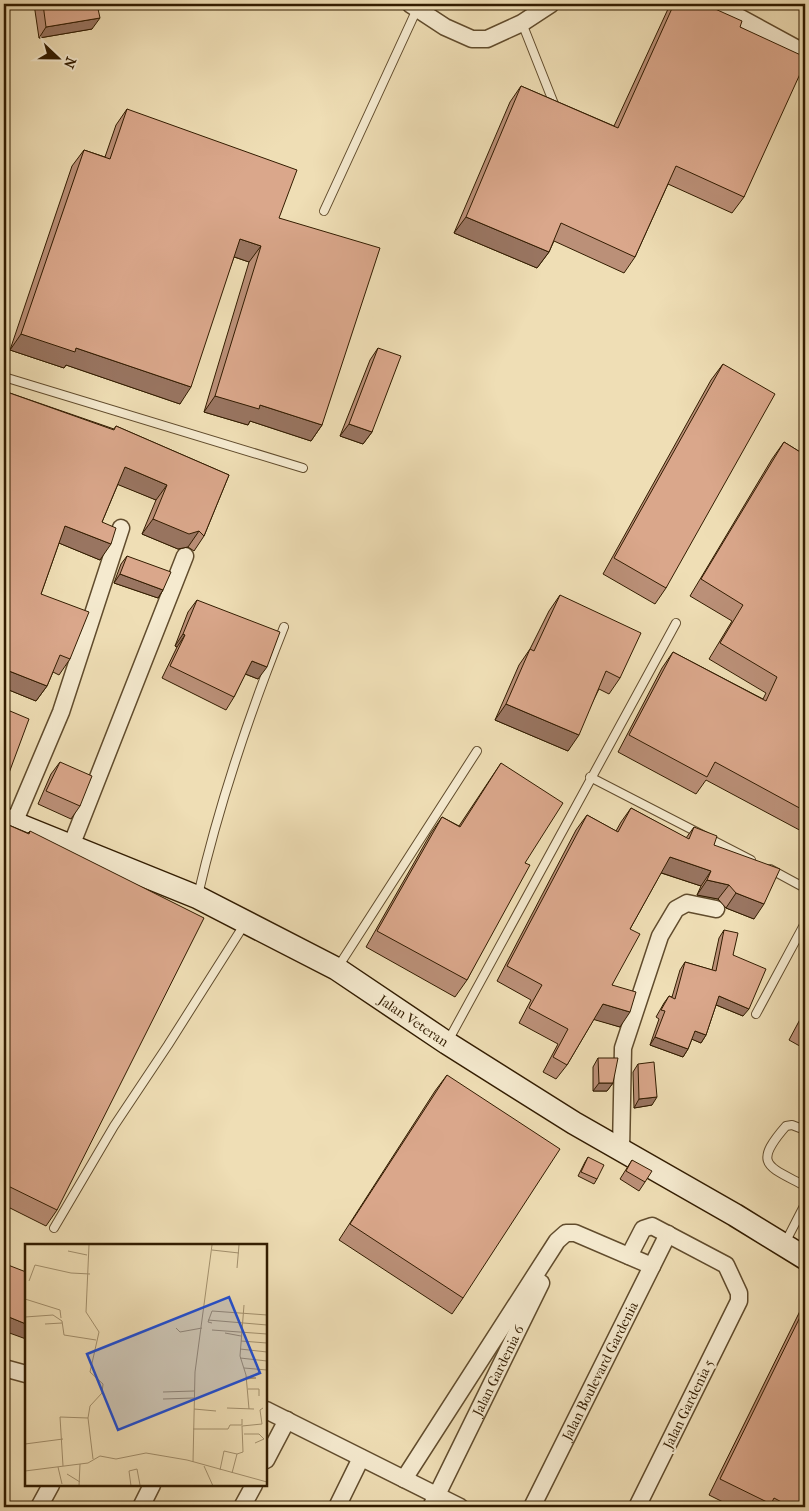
<svg xmlns="http://www.w3.org/2000/svg" width="809" height="1511" font-family="'IM FELL French Canon',serif">
  <style>
    .lines { fill: none; stroke-linecap: round; stroke-linejoin: round }
    .lane-casing { stroke: #614c2d; stroke-width: 10 }
    .street-casing { stroke: #614c2d; stroke-width: 19 }
    .secondary-casing { stroke: #321c00; stroke-width: 25 }
    .lane { stroke: #f5eacf; stroke-width: 8 }
    .street { stroke: #f5eacf; stroke-width: 16 }
    .secondary { stroke: #f5eacf; stroke-width: 22 }
    .wall { fill: #bb9078; stroke: #321c00 }
    .shaded-wall { fill: #997561; stroke: #321c00 }
    .building { fill: #daa78b; stroke: #321c00 }
    .labels { text-anchor: middle; stroke-width: 4.5; stroke-linejoin: round; paint-order: stroke }
    .street-label { font-size: 14px; fill: #321c00; stroke: #f5eacf }
    .inset-road { fill: none; stroke: #a3906d; stroke-width: 1 }
    .view { fill: #1d4ed8; fill-opacity: 0.15; stroke: #1d4ed8; stroke-width: 2.5 }
    .inset-edge { fill: none; stroke: #321c00; stroke-width: 2.5 }
  </style>
  <rect width="100%" height="100%" fill="#efdeb5"/>
  <filter id="stains"><feTurbulence type="fractalNoise" baseFrequency=".004" numOctaves="4"/><feColorMatrix values="0 0 0 0 .2 0 0 0 0 .09 0 0 0 0 .02 0 0 0 .5 -.17"/></filter>
  <radialGradient id="worn" r=".72"><stop offset=".6" stop-color="#630" stop-opacity="0"/><stop offset="1" stop-color="#630" stop-opacity=".3"/></radialGradient>
  <g class="lines">
    <defs>
      <g id="lane">
        <path d="M522 23 556 109"/>
        <path d="M324 211 417 9"/>
        <path d="M4 377 303 468"/>
        <path d="M590 777 751 860"/>
        <path d="M770 869 805 888"/>
        <path d="M198 895C219 804 249 715 284 627"/>
        <path d="M338 967 477 751"/>
        <path d="M756 1014 805 923"/>
        <path d="M448 1041 676 623"/>
        <path d="M805 1130 792 1125 786 1126C752 1165 768 1166 805 1186"/>
        <path d="M54 1228 114 1126 168 1045 244 925"/>
        <path d="M785 1243 805 1204"/>
      </g>
      <g id="street">
        <path d="M410 4 445 27 472 39H487L522 23 551 4"/>
        <path d="M715 4 805 53"/>
        <path d="M14 823 61 712 121 528"/>
        <path d="M71 846 185 556"/>
        <path d="M621 1150 623 1048 660 936 676 909 687 903 716 909"/>
        <path d="M629 1256 643 1229 652 1226 726 1265 739 1293V1301L637 1507"/>
        <path d="M4 1368 26 1374"/>
        <path d="M266 1410 460 1507"/>
        <path d="M266 1460 287 1420"/>
        <path d="M404 1479 557 1241 566 1233H575L652 1266"/>
        <path d="M39 1507 51 1485"/>
        <path d="M141 1507 152 1485"/>
        <path d="M242 1507 254 1485"/>
        <path d="M337 1507 361 1458"/>
        <path id="s1" d="M431 1507 541 1283"/>
        <path id="s2" d="M532 1507 668 1234"/>
      </g>
      <g id="secondary">
        <path id="s3" d="M4 819 197 897 337 969 447 1043 574 1123 735 1215 805 1258"/>
      </g>
    </defs>
    <!-- lane casing -->
    <use href="#lane" class="lane-casing"/>
    <!-- street casing -->
    <use href="#street" class="street-casing"/>
    <!-- secondary casing -->
    <use href="#secondary" class="secondary-casing"/>
    <!-- lane -->
    <use href="#lane" class="lane"/>
    <!-- street -->
    <use href="#street" class="street"/>
    <!-- secondary -->
    <use href="#secondary" class="secondary"/>
  </g>
  <!-- wall -->
  <g class="wall">
    <path d="M34 4H97L92 29 39 38Z"/>
    <path d="M671 4H704L740 27 744 197 732 213 668 184 635 257 624 273 554 241 549 252 537 268 454 233 510 102 521 86 614 126 668 9Z"/>
    <path d="M127 109 279 218 322 425 311 441 250 421 248 425 204 412 249 262 234 257 180 404 66 365 64 368 10 350 72 166 84 150 105 157 116 125Z"/>
    <path d="M378 348 372 432 363 444 340 436 370 360Z"/>
    <path d="M723 364 666 588 655 604 603 574 711 380Z"/>
    <path d="M4 391 114 429 116 426 229 475 204 536 194 551 188 547 178 549 142 534 156 500 118 484 102 522 100 560 59 543 41 594 70 659 59 675 53 672 47 686 36 701 4 688Z"/>
    <path d="M784 442 805 455V833L706 780 696 794 618 752 662 668 673 652 763 699 766 693 709 659 732 621 690 596 772 459Z"/>
    <path d="M127 556 163 590 158 598 114 583 121 564Z"/>
    <path d="M560 595 620 678 609 694 599 689 568 751 495 720 519 665 530 649 549 611Z"/>
    <path d="M197 600 258 679 245 674 234 697 226 710 162 678 177 647 175 646 188 612Z"/>
    <path d="M10 711 9 773 4 780V720Z"/>
    <path d="M60 762 80 806 71 819 38 804 51 774Z"/>
    <path d="M501 763 525 863 467 980 455 997 366 947 431 833 442 817 459 826Z"/>
    <path d="M631 808 686 838 694 827 714 845 754 919 726 908 718 899 697 895 701 886 661 873 630 929 612 985 620 1027 594 1019 567 1065 556 1079 543 1072 558 1044 519 1023 531 1000 497 981 576 830 587 815 616 831 621 822Z"/>
    <path d="M4 823 28 833 30 831 57 1210 46 1226 4 1205Z"/>
    <path d="M724 930 733 955 743 1016 716 1005 706 1035 701 1043 692 1039 688 1049 683 1057 650 1045 659 1019 656 1017 664 1003 669 996 672 997 680 970 685 962 712 970 719 938Z"/>
    <path d="M805 1010V1049L789 1040Z"/>
    <path d="M598 1058 613 1083 607 1091H593V1067Z"/>
    <path d="M638 1064 652 1105 634 1108 633 1072Z"/>
    <path d="M447 1075 463 1298 452 1314 339 1240 435 1091Z"/>
    <path d="M588 1157 597 1179 594 1184 578 1176 585 1162Z"/>
    <path d="M632 1160 645 1182 639 1191 620 1179Z"/>
    <path d="M805 1303V1507H733L709 1495 801 1309Z"/>
  </g>
  <!-- shaded-wall -->
  <g class="shaded-wall">
    <path d="M100 18 92 29 39 38 46 27Z"/>
    <path d="M466 217 549 252 537 268 454 233Z"/>
    <path d="M240 239 261 246 249 262 229 255Z"/>
    <path d="M21 334 76 348 191 387 180 404 66 365 64 368 10 350Z"/>
    <path d="M215 396 260 405 322 425 311 441 250 421 248 425 204 412Z"/>
    <path d="M349 424 372 432 363 444 340 436Z"/>
    <path d="M125 467 167 485 156 500 114 483Z"/>
    <path d="M153 519 199 531 188 547 178 549 142 534Z"/>
    <path d="M65 526 111 544 100 560 54 541Z"/>
    <path d="M120 574 163 590 158 598 114 583Z"/>
    <path d="M183 634 185 635 177 647 175 646Z"/>
    <path d="M252 661 267 667 258 679 243 673Z"/>
    <path d="M9 671 47 686 36 701 4 688V678Z"/>
    <path d="M506 704 579 735 568 751 495 720Z"/>
    <path d="M4 771 9 773 4 780Z"/>
    <path d="M670 857 711 871 701 886 659 872Z"/>
    <path d="M707 880 729 885 718 899 697 895Z"/>
    <path d="M736 893 764 904 754 919 726 908Z"/>
    <path d="M719 996 749 1009 743 1016 714 1004Z"/>
    <path d="M603 1004 630 1012 620 1027 592 1019Z"/>
    <path d="M695 1031 706 1035 701 1043 689 1038Z"/>
    <path d="M655 1037 688 1049 683 1057 650 1045Z"/>
    <path d="M599 1083H613L607 1091H593Z"/>
    <path d="M657 1097 652 1105 634 1108 639 1099Z"/>
    <path d="M4 1315 26 1324V1339L4 1331Z"/>
  </g>
  <!-- building -->
  <g class="building">
    <path d="M43 4H97L100 18 46 27Z"/>
    <path d="M674 4H704L742 21 740 27 805 57V63L744 197 676 166 635 257 561 223 549 252 466 217 521 86 618 128Z"/>
    <path d="M127 109 297 170 279 218 380 248 322 425 260 405 259 409 215 396 261 246 240 239 191 387 76 348 75 352 21 334 84 150 110 159Z"/>
    <path d="M378 348 401 356 372 432 349 424Z"/>
    <path d="M723 364 775 394 666 588 614 558Z"/>
    <path d="M4 391 114 430 116 426 229 475 204 536 199 531 189 534 153 519 167 485 125 467 102 522 116 528 111 544 65 526 41 594 89 612 70 659 60 655 47 686 9 671 4 686Z"/>
    <path d="M784 442 805 455V811L715 762 707 777 629 735 673 652 766 701 777 677 720 643 743 605 701 579Z"/>
    <path d="M127 556 171 572 163 590 120 574Z"/>
    <path d="M560 595 641 633 620 678 606 671 579 735 506 704 530 649 534 651Z"/>
    <path d="M197 600 280 632 267 667 252 661 234 697 170 666 185 635 183 634Z"/>
    <path d="M10 711 29 719 9 773 4 771V727Z"/>
    <path d="M60 762 92 776 80 806 46 791Z"/>
    <path d="M501 763 563 803 525 863 530 865 467 980 377 931 442 817 460 827Z"/>
    <path d="M631 808 689 839 694 827 717 836 714 845 780 869 764 904 736 893 729 885 707 880 711 871 670 857 630 929 640 934 612 985 636 992 630 1012 603 1004 567 1065 553 1057 568 1029 529 1008 542 985 507 966 587 815 618 832Z"/>
    <path d="M4 823 29 834 30 831 204 918 57 1210 4 1184V884L9 873 4 871Z"/>
    <path d="M724 930 738 933 733 955 766 969 749 1009 719 996 706 1035 695 1031 688 1049 655 1037 665 1011 661 1010 669 996 675 999 685 962 716 971Z"/>
    <path d="M805 1015V1026L800 1024Z"/>
    <path d="M598 1058H618L613 1083H599Z"/>
    <path d="M654 1062 657 1097 639 1099 638 1064Z"/>
    <path d="M447 1075 560 1149 463 1298 350 1224Z"/>
    <path d="M588 1157 604 1165 597 1179 581 1172Z"/>
    <path d="M632 1160 652 1171 645 1182 626 1171Z"/>
    <path d="M8 1265 26 1272V1324L4 1315V1275Z"/>
    <path d="M805 1307V1507H791L774 1498 771 1504 720 1479Z"/>
  </g>
  <g class="labels">
    <!-- street labels -->
    <g class="street-label">
      <text dy="5" stroke="none"><textPath href="#s3" startOffset="458">Jalan Veteran</textPath></text>
      <text dy="5" stroke="none"><textPath href="#s1" startOffset="152">Jalan Gardenia 6</textPath></text>
      <text dy="5" stroke="none"><textPath href="#s2" startOffset="152">Jalan Boulevard Gardenia</textPath></text>
      <text transform="translate(688 1404) rotate(-64)" y="5">Jalan Gardenia 5</text>
    </g>
  </g>
  <!-- overview -->
  <g transform="translate(25 1244)">
    <rect width="242" height="242" fill="#efdeb5"/>
    <path class="inset-road" d="M64 1 61 68 74 88 65 128 78 140 77 149 65 162 63 174 68 215M187 6 214 9M43 7 62 11M212 24 214 1M4 37 10 21 46 29 65 30M0 55 35 66 36 74M219 61 215 112 221 131 224 165M0 73 28 71 37 77 39 91 71 96M183 76 242 81M187 79 183 78 187 67 242 71M20 80 37 79M151 84 155 88 177 84M187 86 242 90M200 89 216 92M216 97 242 99M215 105 242 108M215 114 242 117M219 124 242 126M221 133 231 134 221 135M223 145H234V152M138 148 169 147M138 155 169 154M202 164 229 165M169 165 191 167M168 185H203L205 181H217V175M219 190H234L239 195 230 199M0 200 38 195M168 218 170 128 187 1M38 222 35 173 63 174M179 222 188 242M33 223 37 240M195 226 199 207 212 210M0 227 63 219 75 212 91 215 121 209 162 216 242 238M207 229 212 210 218 208 217 182 237 180 235 166 238 164M42 230 55 238M54 242 55 220M106 242 104 227 112 225 115 241"/>
    <path class="view" d="M204 53 235 129 93 186 62 110Z"/>
    <rect width="242" height="242" class="inset-edge"/>
  </g>
  <!-- margin -->
  <rect width="809" height="1511" fill="none" stroke="#efdeb5" stroke-width="20"/>
  <rect x="5" y="5" width="799" height="1501" fill="none" stroke="#321c00" stroke-width="2.5"/>
  <rect x="10" y="10" width="789" height="1491" fill="none" stroke="#321c00"/>
  <!-- north arrow -->
  <g transform="translate(58 58) rotate(112)" stroke="#f5eacf" stroke-width="4" paint-order="stroke">
  <path d="M0-4L9 19L0 12L-9 19Z" fill="#321c00"/>
  <text y="-8" font-size="14" font-weight="bold" text-anchor="middle" fill="#321c00">N</text>
  </g>
  <rect width="100%" height="100%" filter="url(#stains)"/>
  <rect width="100%" height="100%" fill="url(#worn)"/>
</svg>
